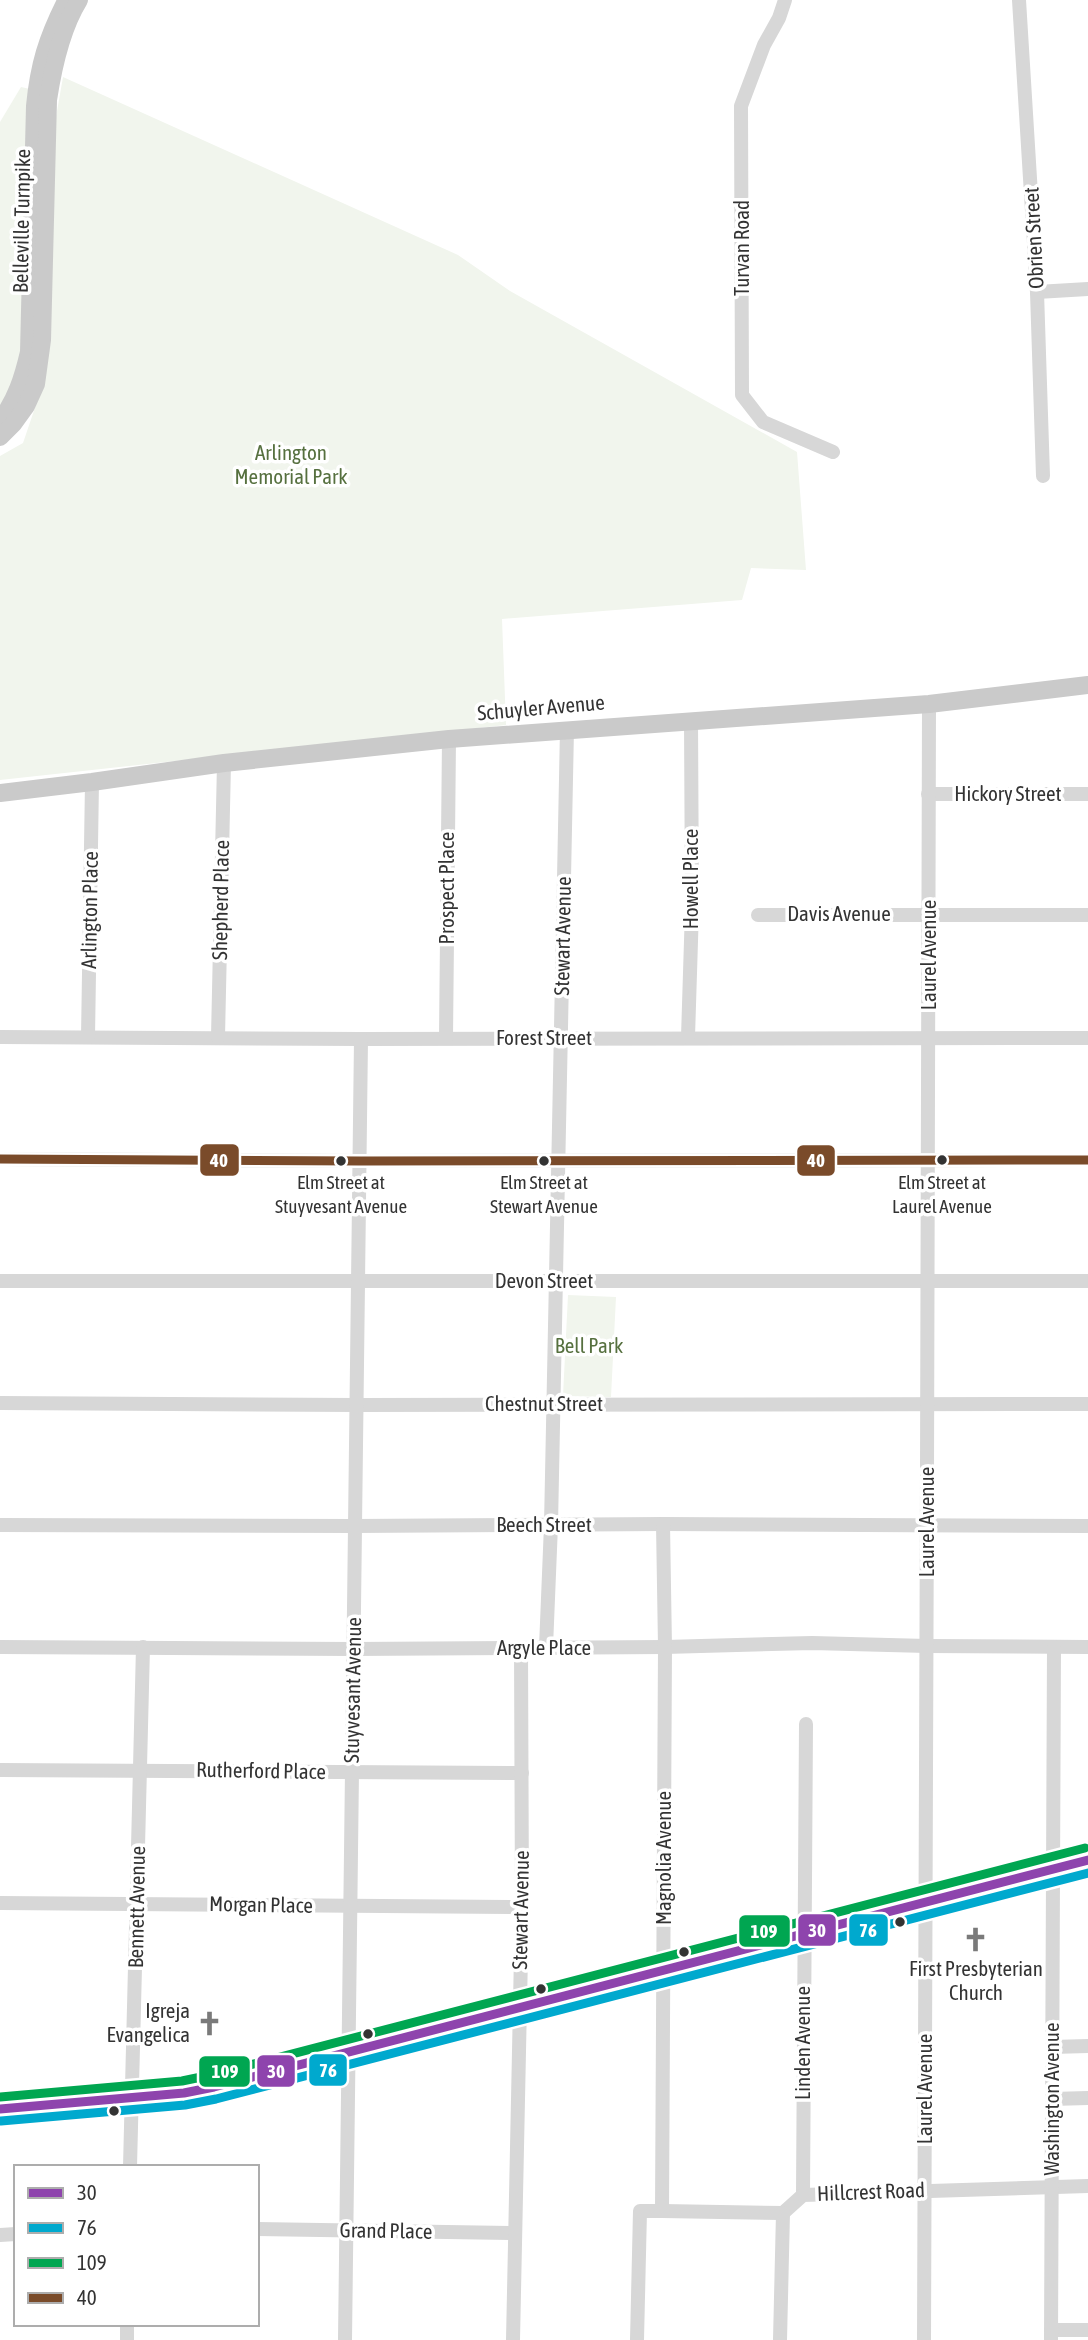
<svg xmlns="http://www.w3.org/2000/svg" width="1088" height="2340" font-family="'Asap Condensed',sans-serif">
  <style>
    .green { fill: #f1f5ed }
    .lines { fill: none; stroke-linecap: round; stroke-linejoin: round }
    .minor { stroke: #d7d7d7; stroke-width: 14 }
    .major { stroke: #cacaca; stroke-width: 18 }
    .bus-1-casing { stroke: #fff; stroke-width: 14 }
    .bus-2-casing { stroke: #fff; stroke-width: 14 }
    .bus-3-casing { stroke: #fff; stroke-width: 14 }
    .bus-4-casing { stroke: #fff; stroke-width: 14 }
    .bus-1 { stroke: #8e44ad; stroke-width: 9 }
    .bus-2 { stroke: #00a9ce; stroke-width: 9 }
    .bus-3 { stroke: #00a651; stroke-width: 9 }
    .bus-4 { stroke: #7a4b2a; stroke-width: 9 }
    .bus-dot { fill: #333; stroke: #fff; stroke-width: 2.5 }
    .labels { text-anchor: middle; stroke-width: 7; stroke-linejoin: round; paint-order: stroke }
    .bus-label { font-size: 19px; fill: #333; stroke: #fff }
    .street-label { font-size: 21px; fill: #333; stroke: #fff }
    .park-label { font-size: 21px; fill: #56703f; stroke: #fff }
    .poi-label { font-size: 21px; fill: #333; stroke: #fff }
    .line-badge { stroke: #fff; stroke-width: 2.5 }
    .badge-label { font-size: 19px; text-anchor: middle; font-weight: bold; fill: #fff }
  </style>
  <rect width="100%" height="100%" fill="#fff"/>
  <!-- green -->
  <g class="green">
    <path d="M63 77 458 255 510 291 797 452 806 570 751 568 742 600 502 619 506 725 0 780V456L23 443 41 390 56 117Z"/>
    <path d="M21 87 30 89 24 331 19 370 0 411V122Z"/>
    <path d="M568 1295 616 1297 611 1397 563 1396Z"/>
  </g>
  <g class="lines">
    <!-- minor -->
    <g class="minor">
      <path d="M785 0 779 18 764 45 741 106 742 395 763 422 833 452"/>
      <path d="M1019 0 1037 292 1043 476"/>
      <path d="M1037 292 1088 289"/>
      <path d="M928 794H1088"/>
      <path d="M758 915H1088"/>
      <path d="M0 1037 361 1039 1088 1038"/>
      <path d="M88 1037 92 782"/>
      <path d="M218 1037 224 763"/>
      <path d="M688 1037 692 909 691 720"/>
      <path d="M446 1038 449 739"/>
      <path d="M0 1159 361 1161 1088 1160"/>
      <path d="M0 1281H1088"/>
      <path d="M0 1403 356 1405 1088 1404"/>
      <path d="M0 1525 355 1526 663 1524 1088 1526"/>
      <path d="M0 1647 353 1649 665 1647 812 1643 927 1646 1088 1647"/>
      <path d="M546 1647 551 1525 567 729"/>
      <path d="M0 1770 522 1773"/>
      <path d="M0 1903 522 1907"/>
      <path d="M1052 2047 1088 2046"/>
      <path d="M1052 2099 1088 2098"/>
      <path d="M130 2167 143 1647"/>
      <path d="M803 2195 806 1724"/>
      <path d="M662 2211 783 2213 803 2195 1088 2186"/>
      <path d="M257 2229 515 2233"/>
      <path d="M0 2235 16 2234"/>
      <path d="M1051 2330H1088"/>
      <path d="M127 2340V2324"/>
      <path d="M345 2340 361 1039"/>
      <path d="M513 2340 522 1907 521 1648"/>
      <path d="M637 2340 640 2211H662L665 1647 663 1524"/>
      <path d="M780 2340 783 2213"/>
      <path d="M924 2340C926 1795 928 1249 929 704"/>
      <path d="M1051 2340 1054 1647"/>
    </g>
    <!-- major -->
    <g class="major">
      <path d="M0 421C16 400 23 378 29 352L35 106C39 65 47 39 65 3"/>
      <path d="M0 437 13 424 26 406 36 384 42 340 48 100C53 67 61 29 79 0"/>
      <path d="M0 793 92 782 224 763 449 739 929 704 1088 685"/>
      <path d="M0 2109 184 2093 214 2087 1088 1860"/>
    </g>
    <defs>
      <path id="bus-1" d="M0 2109 184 2093 214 2087 1088 1860"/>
      <path id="bus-2" d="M1 2121 185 2105 216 2099 1088 1873"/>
      <path id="bus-3" d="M0 2097 182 2081 211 2075 1085 1848"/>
      <path id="bus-4" d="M0 1159 361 1161 1088 1160"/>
    </defs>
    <!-- bus-1 casing -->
    <use href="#bus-1" class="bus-1-casing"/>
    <!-- bus-2 casing -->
    <use href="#bus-2" class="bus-2-casing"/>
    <!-- bus-3 casing -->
    <use href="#bus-3" class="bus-3-casing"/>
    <!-- bus-4 casing -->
    <use href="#bus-4" class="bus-4-casing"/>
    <!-- bus-1 -->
    <use href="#bus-1" class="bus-1"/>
    <!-- bus-2 -->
    <use href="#bus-2" class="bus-2"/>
    <!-- bus-3 -->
    <use href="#bus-3" class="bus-3"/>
    <!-- bus-4 -->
    <use href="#bus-4" class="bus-4"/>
  </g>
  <!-- icons -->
  <defs>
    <symbol id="church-bare" viewBox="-9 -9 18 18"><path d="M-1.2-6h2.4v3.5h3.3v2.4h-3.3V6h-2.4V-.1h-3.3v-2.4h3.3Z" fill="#7a7a7a" stroke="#fff" stroke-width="2.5" paint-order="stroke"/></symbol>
  </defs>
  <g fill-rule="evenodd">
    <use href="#church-bare" x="958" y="1922" width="35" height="35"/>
    <use href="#church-bare" x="192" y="2006" width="35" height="35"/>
  </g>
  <!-- markers -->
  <g class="bus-dot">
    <circle cx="942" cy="1160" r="6"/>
    <circle cx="341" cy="1161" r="6"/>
    <circle cx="544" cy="1161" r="6"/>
    <circle cx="900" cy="1922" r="6"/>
    <circle cx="684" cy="1952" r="6"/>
    <circle cx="541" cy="1989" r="6"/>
    <circle cx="368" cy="2034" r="6"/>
    <circle cx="114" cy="2111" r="6"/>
  </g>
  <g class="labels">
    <!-- bus labels -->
    <g class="bus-label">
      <text x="341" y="1189">Elm Street at<tspan x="341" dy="24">Stuyvesant Avenue</tspan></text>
      <text x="544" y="1189">Elm Street at<tspan x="544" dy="24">Stewart Avenue</tspan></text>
      <text x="942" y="1189">Elm Street at<tspan x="942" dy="24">Laurel Avenue</tspan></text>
    </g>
    <!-- street labels -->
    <g class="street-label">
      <text transform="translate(22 221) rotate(-89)" y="7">Belleville Turnpike</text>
      <text transform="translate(1034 238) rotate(-93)" y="7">Obrien Street</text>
      <text transform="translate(742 248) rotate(-90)" y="7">Turvan Road</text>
      <text transform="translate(541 708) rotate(-5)" y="7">Schuyler Avenue</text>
      <text x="1008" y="801">Hickory Street</text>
      <text transform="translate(691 879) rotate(-90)" y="7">Howell Place</text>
      <text transform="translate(447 888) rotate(-90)" y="7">Prospect Place</text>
      <text transform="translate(221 900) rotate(-89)" y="7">Shepherd Place</text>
      <text transform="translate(90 910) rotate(-89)" y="7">Arlington Place</text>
      <text x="839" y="921">Davis Avenue</text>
      <text transform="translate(563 936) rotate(-89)" y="7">Stewart Avenue</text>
      <text transform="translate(929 955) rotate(-90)" y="7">Laurel Avenue</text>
      <text x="544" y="1045">Forest Street</text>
      <text x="544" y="1288">Devon Street</text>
      <text x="544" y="1411">Chestnut Street</text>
      <text transform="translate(927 1522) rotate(-90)" y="7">Laurel Avenue</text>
      <text x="544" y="1532">Beech Street</text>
      <text x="544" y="1655">Argyle Place</text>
      <text transform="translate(353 1690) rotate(-89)" y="7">Stuyvesant Avenue</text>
      <text transform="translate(261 1771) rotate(1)" y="7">Rutherford Place</text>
      <text transform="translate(664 1858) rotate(-90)" y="7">Magnolia Avenue</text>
      <text transform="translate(261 1905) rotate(1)" y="7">Morgan Place</text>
      <text transform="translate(137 1907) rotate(-89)" y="7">Bennett Avenue</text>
      <text transform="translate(521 1910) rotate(-89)" y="7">Stewart Avenue</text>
      <text transform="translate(803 2043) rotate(-90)" y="7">Linden Avenue</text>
      <text transform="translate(925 2089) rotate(-90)" y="7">Laurel Avenue</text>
      <text transform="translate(1052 2099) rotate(-90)" y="7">Washington Avenue</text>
      <text transform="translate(871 2192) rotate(-2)" y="7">Hillcrest Road</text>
      <text transform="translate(386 2231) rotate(1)" y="7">Grand Place</text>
    </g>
    <!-- park labels -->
    <g class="park-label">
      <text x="291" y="460">Arlington<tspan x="291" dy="24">Memorial Park</tspan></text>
      <text x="589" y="1353">Bell Park</text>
    </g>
    <!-- poi labels -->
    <g class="poi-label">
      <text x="976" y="1976">First Presbyterian<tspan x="976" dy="24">Church</tspan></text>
      <text x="190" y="2018" text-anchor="end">Igreja<tspan x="190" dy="24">Evangelica</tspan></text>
    </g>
  </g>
  <g class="line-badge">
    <rect x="199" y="1143" width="41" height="34" rx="7" fill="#7a4b2a"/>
    <rect x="796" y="1144" width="40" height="33" rx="7" fill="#7a4b2a"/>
    <rect x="848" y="1913" width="41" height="34" rx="7" fill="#00a9ce"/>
    <rect x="797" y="1913" width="40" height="34" rx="7" fill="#8e44ad"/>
    <rect x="738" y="1914" width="53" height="34" rx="7" fill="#00a651"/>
    <rect x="308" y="2053" width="40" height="34" rx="7" fill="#00a9ce"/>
    <rect x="256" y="2054" width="40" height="34" rx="7" fill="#8e44ad"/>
    <rect x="198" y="2055" width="53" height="33" rx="7" fill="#00a651"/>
  </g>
  <g class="badge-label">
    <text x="219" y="1167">40</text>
    <text x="816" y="1167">40</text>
    <text x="868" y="1937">76</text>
    <text x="817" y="1937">30</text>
    <text x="764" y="1938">109</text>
    <text x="328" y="2077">76</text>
    <text x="276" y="2078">30</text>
    <text x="225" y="2078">109</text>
  </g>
  <!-- legend -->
  <rect x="14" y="2165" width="245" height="161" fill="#ffffff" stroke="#adadad" stroke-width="2"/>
  <rect x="28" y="2188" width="35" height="10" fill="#8e44ad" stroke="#adadad" stroke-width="2"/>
  <text x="77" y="2200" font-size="21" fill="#333333">30</text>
  <rect x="28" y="2223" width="35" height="10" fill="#00a9ce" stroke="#adadad" stroke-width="2"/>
  <text x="77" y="2235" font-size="21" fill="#333333">76</text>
  <rect x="28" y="2258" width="35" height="10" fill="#00a651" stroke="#adadad" stroke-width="2"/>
  <text x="77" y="2270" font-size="21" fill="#333333">109</text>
  <rect x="28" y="2293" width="35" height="10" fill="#7a4b2a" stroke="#adadad" stroke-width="2"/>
  <text x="77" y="2305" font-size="21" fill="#333333">40</text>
</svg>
